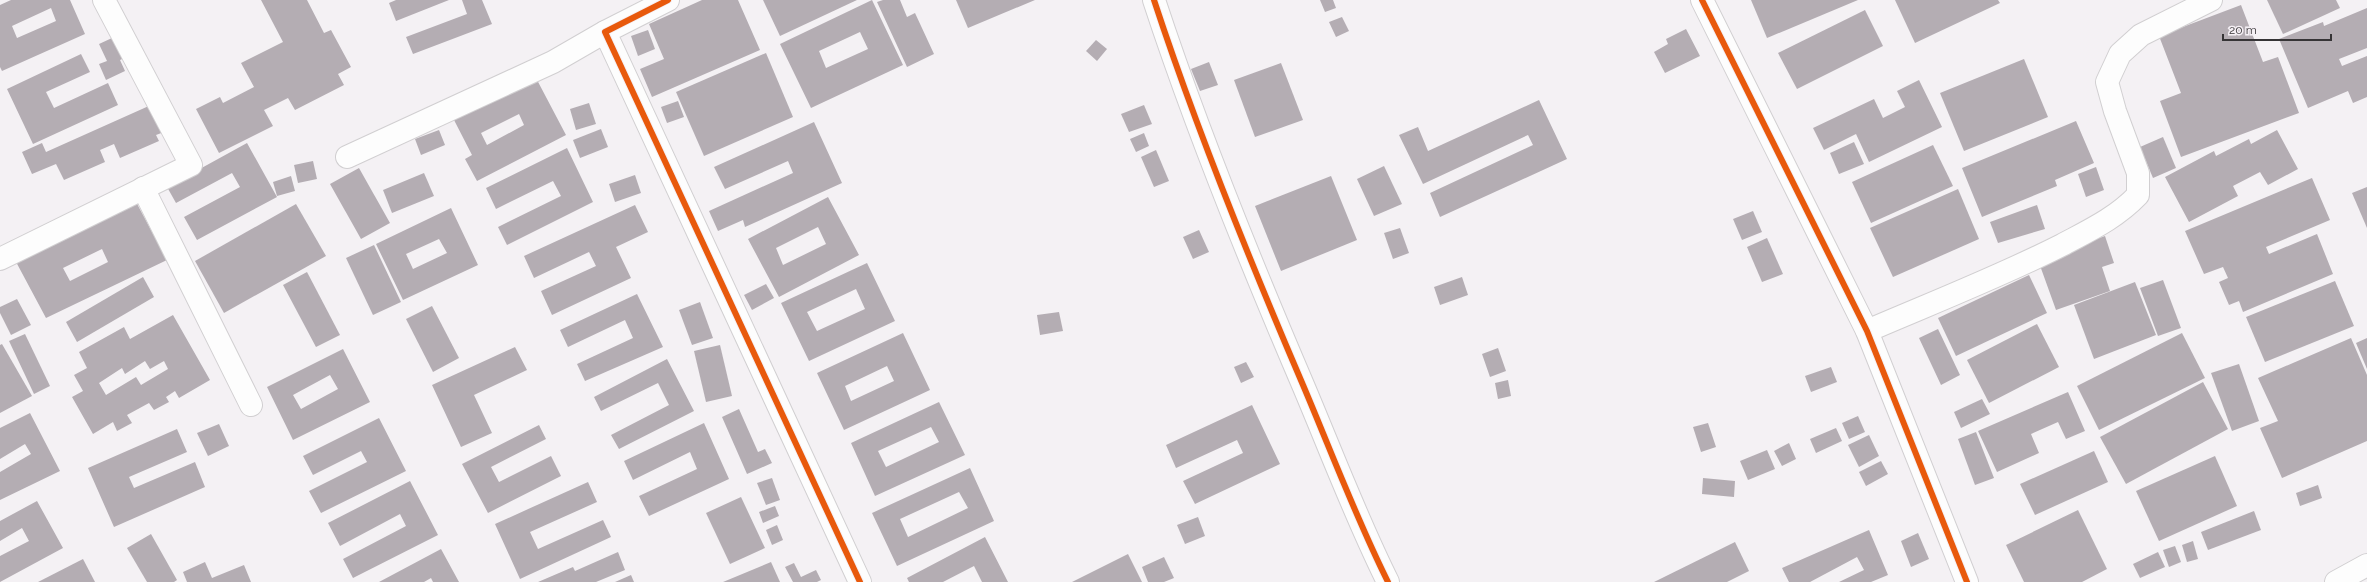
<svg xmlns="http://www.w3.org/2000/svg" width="2367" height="582" font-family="Raleway,sans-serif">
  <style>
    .building { fill: #b4adb3; fill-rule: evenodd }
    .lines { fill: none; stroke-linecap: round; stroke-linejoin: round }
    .minor-casing { stroke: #d1cfd1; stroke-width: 24 }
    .minor { stroke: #fdfdfd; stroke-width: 22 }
    .cycleway-casing { stroke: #f5f0f5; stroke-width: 8 }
    .cycleway { stroke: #e8590c; stroke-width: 6 }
  </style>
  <rect width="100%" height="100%" fill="#f4f1f4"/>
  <!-- building -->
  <g class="building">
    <path d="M11 0H70L85 34 2 71 0 67V5ZM51 8 56 21 17 38 12 26Z"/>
    <path d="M261 0H307L324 33 331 30 351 67 338 74 344 85 295 110 288 98 264 110 273 126 219 153 196 109 220 97 223 103 254 87 241 63 283 42Z"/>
    <path d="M396 0H449L396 21 389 3Z"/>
    <path d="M462 0H482L492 24 413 54 406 37 467 14Z"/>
    <path d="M702 0H738L760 50 652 97 640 69 664 59 649 24Z"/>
    <path d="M763 0H857L780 36Z"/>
    <path d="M872 0 903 65 811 108 780 44ZM860 32 868 49 826 68 819 51Z"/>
    <path d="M883 0H900L907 17 915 13 934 54 907 67 877 2Z"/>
    <path d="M956 0H1035L968 28Z"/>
    <path d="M1320 0H1333L1336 8 1325 12Z"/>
    <path d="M1751 0H1858L1767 38Z"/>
    <path d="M1895 0H1998L2000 3 1915 43Z"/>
    <path d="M2267 0H2336L2340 8 2283 34Z"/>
    <path d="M2241 5 2263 62 2278 57 2299 113 2181 157 2160 101 2181 93 2159 36Z"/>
    <path d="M2367 8V48L2339 59 2342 66 2367 56V97L2353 103 2348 91 2308 108 2279 39 2323 22 2324 26Z"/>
    <path d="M1865 10 1883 46 1797 89 1778 53Z"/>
    <path d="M1342 17 1349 31 1336 37 1329 22Z"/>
    <path d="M1686 29 1700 56 1665 73 1654 52 1668 44 1666 39Z"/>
    <path d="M648 30 655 49 638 56 631 36Z"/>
    <path d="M125 32 135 53 120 60 125 71 106 80 99 64 107 61 99 44Z"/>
    <path d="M1096 40 1107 49 1097 61 1086 51Z"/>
    <path d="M766 53 793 117 704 156 676 92Z"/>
    <path d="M81 54 90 72 46 92 54 108 108 83 118 105 33 144 7 89Z"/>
    <path d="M2024 59 2048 117 1964 151 1940 93Z"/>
    <path d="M1209 62 1218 85 1200 91 1191 69Z"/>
    <path d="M1281 63 1303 120 1255 137 1234 80Z"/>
    <path d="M536 78 566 135 477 181 465 159 472 155 454 120ZM519 114 524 125 487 145 481 133Z"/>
    <path d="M1919 80 1942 127 1869 162 1856 134 1824 150 1813 128 1874 99 1883 118 1905 107 1897 91Z"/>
    <path d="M1539 100 1567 159 1440 217 1430 193 1533 145 1528 135 1423 184 1399 135 1418 127 1428 151Z"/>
    <path d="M678 101 684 117 667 123 661 107Z"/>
    <path d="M589 103 596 124 576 130 570 109Z"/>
    <path d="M151 105 164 132 156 135 159 141 120 158 114 144 100 150 105 162 64 180 56 164 32 174 22 152 42 143 46 152Z"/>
    <path d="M1144 105 1152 124 1129 132 1121 114Z"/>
    <path d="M2076 121 2094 163 2055 180 2057 186 1982 217 1962 168Z"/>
    <path d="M814 122 842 183 745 227 743 220 718 231 709 211 793 173 788 161 725 189 714 167Z"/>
    <path d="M601 129 608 147 580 158 573 140Z"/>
    <path d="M439 130 445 145 421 155 415 139Z"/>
    <path d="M2277 130 2298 169 2268 185 2260 172 2233 186 2238 196 2189 222 2165 177 2214 151 2216 156 2249 139 2251 144Z"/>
    <path d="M1144 133 1149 146 1136 152 1130 139Z"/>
    <path d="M2163 137 2176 168 2153 178 2140 147Z"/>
    <path d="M1854 142 1864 164 1839 174 1830 153Z"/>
    <path d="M247 143 277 197 197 240 184 217 240 187 232 173 176 203 167 187Z"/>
    <path d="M1933 145 1953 186 1871 223 1852 182Z"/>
    <path d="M567 148 593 202 507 245 498 227 561 196 553 181 496 209 486 188Z"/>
    <path d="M1156 150 1169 181 1154 187 1141 157Z"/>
    <path d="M313 161 317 179 298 183 294 165Z"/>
    <path d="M1384 166 1402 204 1374 216 1357 179Z"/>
    <path d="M2096 167 2104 190 2086 197 2078 174Z"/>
    <path d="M359 168 390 223 361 239 330 184Z"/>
    <path d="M424 173 434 196 392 213 383 190Z"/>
    <path d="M635 175 641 193 615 202 609 184Z"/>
    <path d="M291 176 295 191 277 196 273 182Z"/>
    <path d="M1331 176 1357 240 1281 271 1255 206Z"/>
    <path d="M2312 178 2330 220 2266 247 2269 254 2317 234 2333 274 2243 312 2239 301 2229 305 2219 282 2228 278 2223 267 2204 274 2185 231Z"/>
    <path d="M2367 187V228L2352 193Z"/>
    <path d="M1958 189 1979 239 1893 277 1870 228Z"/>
    <path d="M828 197 859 255 779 297 748 239ZM818 227 826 244 783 265 776 248Z"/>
    <path d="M135 200 167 260 46 318 15 260ZM102 249 108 262 70 281 63 268Z"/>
    <path d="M296 204 326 256 224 313 195 261Z"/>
    <path d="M635 205 648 232 616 247 631 278 552 315 541 291 596 266 589 252 534 278 524 256Z"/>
    <path d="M2037 205 2045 229 1998 243 1990 222Z"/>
    <path d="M451 208 478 265 403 300 376 244ZM439 239 447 253 413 269 406 254Z"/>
    <path d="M1753 211 1762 232 1742 240 1733 219Z"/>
    <path d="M1400 228 1409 253 1393 259 1384 233Z"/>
    <path d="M1199 230 1209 252 1193 259 1183 237Z"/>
    <path d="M2105 236 2114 263 2102 267 2110 291 2056 310 2038 260Z"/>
    <path d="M1767 238 1783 274 1762 282 1747 247Z"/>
    <path d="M374 245 401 302 373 315 346 258Z"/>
    <path d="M867 263 895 321 809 361 781 303ZM856 289 865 309 817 331 807 312Z"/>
    <path d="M307 272 340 335 316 347 283 285Z"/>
    <path d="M2029 275 2047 313 1956 356 1938 318Z"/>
    <path d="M143 277 154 297 77 342 66 322Z"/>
    <path d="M1462 277 1468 295 1440 305 1434 287Z"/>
    <path d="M2163 280 2181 328 2158 336 2140 288Z"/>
    <path d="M2335 281 2354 326 2265 362 2246 317Z"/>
    <path d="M2135 282 2156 335 2094 359 2074 305Z"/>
    <path d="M766 284 774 298 752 310 744 295Z"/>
    <path d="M637 294 663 347 585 381 577 364 633 338 625 320 568 347 560 330Z"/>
    <path d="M17 299 31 325 11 335 0 313V307Z"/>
    <path d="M700 302 713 338 692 345 679 310Z"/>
    <path d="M432 306 459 358 433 372 406 319Z"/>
    <path d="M1059 312 1063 331 1040 335 1037 315Z"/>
    <path d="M173 315 210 380 179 398 175 391 166 397 169 402 154 410 149 403 127 415 132 423 117 431 113 422 93 434 72 397 83 391 74 375 87 368 79 352 124 327 130 339ZM145 361 150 369 164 361 168 369 141 385 136 377 106 395 99 383 122 368 125 374Z"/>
    <path d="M2037 324 2059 367 1989 403 1967 360Z"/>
    <path d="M1938 329 1960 375 1941 385 1919 338Z"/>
    <path d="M903 333 930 390 844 430 817 373ZM887 366 894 381 851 401 845 386Z"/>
    <path d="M2182 333 2205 378 2099 430 2077 386Z"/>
    <path d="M25 334 50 386 34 394 9 341Z"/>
    <path d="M2351 338 2367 375V441L2282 478 2260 428 2278 421 2258 378Z"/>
    <path d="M2367 338V369L2356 343Z"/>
    <path d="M2 344 32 396 0 413V345Z"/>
    <path d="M720 345 732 396 706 402 694 351Z"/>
    <path d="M515 347 527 370 474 395 492 433 461 447 432 385Z"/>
    <path d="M1498 348 1506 371 1490 377 1482 354Z"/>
    <path d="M343 349 370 402 293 440 267 387ZM330 375 338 389 301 409 293 395Z"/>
    <path d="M667 359 694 411 619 449 611 435 669 405 658 383 601 411 594 397Z"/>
    <path d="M1246 362 1254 377 1241 383 1234 367Z"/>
    <path d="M2239 364 2259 421 2232 431 2211 373Z"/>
    <path d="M1831 367 1837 382 1811 392 1805 376Z"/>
    <path d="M1508 380 1511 396 1498 399 1495 383Z"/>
    <path d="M2203 382 2228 429 2126 484 2100 437Z"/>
    <path d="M2068 392 2085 431 2066 439 2058 422 2031 434 2039 453 1997 472 1978 431Z"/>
    <path d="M1982 399 1990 414 1961 428 1954 412Z"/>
    <path d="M939 402 965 455 875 496 851 443ZM931 427 939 442 886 467 878 451Z"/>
    <path d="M1252 405 1280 464 1195 504 1183 481 1243 453 1237 440 1176 468 1166 445Z"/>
    <path d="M739 409 758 452 765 449 772 463 747 474 722 417Z"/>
    <path d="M30 413 60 471 0 500V472L31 454 25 444 0 459V428Z"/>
    <path d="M1858 416 1865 432 1849 439 1842 423Z"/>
    <path d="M379 418 406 471 321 513 309 491 367 462 361 451 313 475 303 456Z"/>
    <path d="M704 423 729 479 649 516 639 496 697 469 690 452 633 480 624 461Z"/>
    <path d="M1708 423 1716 447 1701 452 1693 427Z"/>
    <path d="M219 424 229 446 208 456 197 433Z"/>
    <path d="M539 425 546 439 491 467 499 482 551 456 561 476 488 513 462 464Z"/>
    <path d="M1836 428 1842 441 1816 453 1810 439Z"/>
    <path d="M177 429 187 452 129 477 134 488 195 462 205 487 114 527 88 468Z"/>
    <path d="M1976 432 1994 478 1975 485 1958 439Z"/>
    <path d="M1869 435 1879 456 1859 467 1848 445Z"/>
    <path d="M1789 443 1796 459 1782 466 1774 451Z"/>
    <path d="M1767 450 1775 469 1748 480 1740 461Z"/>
    <path d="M2094 451 2108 482 2035 515 2020 484Z"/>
    <path d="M2215 456 2237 506 2159 541 2136 491Z"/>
    <path d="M1881 461 1888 474 1866 486 1859 472Z"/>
    <path d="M970 468 994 521 897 566 872 513ZM959 492 968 508 908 537 900 519Z"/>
    <path d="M772 478 780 500 766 505 757 483Z"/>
    <path d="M1703 478 1735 481 1734 497 1702 494Z"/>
    <path d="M410 481 438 535 353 578 343 559 406 526 400 514 340 546 328 523Z"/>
    <path d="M588 482 597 502 530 532 538 549 603 520 611 537 520 579 495 524Z"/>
    <path d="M2318 485 2322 498 2300 506 2296 493Z"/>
    <path d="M741 497 765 548 730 564 706 513Z"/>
    <path d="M37 501 63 548 0 582V556L29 541 22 528 0 541V521Z"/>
    <path d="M775 506 779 516 763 523 759 512Z"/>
    <path d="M2078 510 2107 569 2082 582H2024L2006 545Z"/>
    <path d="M2254 511 2261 530 2208 550 2201 532Z"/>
    <path d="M1198 517 1205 536 1185 544 1177 525Z"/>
    <path d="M777 525 783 540 772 545 766 530Z"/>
    <path d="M1869 530 1888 575 1871 582H1839L1864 570 1857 557 1810 582H1789L1782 568Z"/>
    <path d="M1918 533 1929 559 1911 567 1901 541Z"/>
    <path d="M151 534 177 580 174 582H147L127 548Z"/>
    <path d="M985 537 1008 582H982L974 566 943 582H909L907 578Z"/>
    <path d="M2193 541 2198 559 2187 562 2182 545Z"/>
    <path d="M1735 542 1749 571 1727 582H1654Z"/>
    <path d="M2175 546 2181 562 2169 567 2163 550Z"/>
    <path d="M441 549 459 582H433L431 578 424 582H379Z"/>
    <path d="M618 552 625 570 596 582H538L573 567 575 571Z"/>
    <path d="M2158 552 2165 567 2140 578 2133 564Z"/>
    <path d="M1128 554 1142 582H1072Z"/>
    <path d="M1164 557 1174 578 1164 582H1148L1142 567Z"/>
    <path d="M83 559 95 582H38Z"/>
    <path d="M205 562 212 578 244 565 251 582H187L183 572Z"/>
    <path d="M771 562 780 582H723Z"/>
    <path d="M794 563 801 577 816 570 821 580 817 582H793L785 567Z"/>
    <path d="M631 575 634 582H615Z"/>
  </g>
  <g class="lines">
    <defs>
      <g id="minor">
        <path d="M668 0 605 32 860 582"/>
        <path d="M1154 0C1197 131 1249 259 1303 385 1331 451 1356 518 1388 582"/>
        <path d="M1702 0 1867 331 1967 582"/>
        <path d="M347 157 553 62 605 32"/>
        <path d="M143 188 251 405"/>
        <path d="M0 259 191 165 104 0"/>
        <path d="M1867 331C1932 303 1999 277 2062 245 2090 230 2116 218 2138 195V173L2115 111 2107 82 2120 54 2141 35 2211 0"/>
        <path d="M2336 582 2367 565"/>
      </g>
    </defs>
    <!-- minor casing -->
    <use href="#minor" class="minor-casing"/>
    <!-- minor -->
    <use href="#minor" class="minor"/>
    <defs>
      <g id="cycleway">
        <path d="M668 0 605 32 860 582"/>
        <path d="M1154 0C1197 131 1249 259 1303 385 1331 451 1356 518 1388 582"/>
        <path d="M1702 0 1867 331 1967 582"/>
      </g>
    </defs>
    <!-- cycleway casing -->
    <use href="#cycleway" class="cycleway-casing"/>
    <!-- cycleway -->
    <use href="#cycleway" class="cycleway"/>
  </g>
  <!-- scale -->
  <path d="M2223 34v6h108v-6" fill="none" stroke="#363436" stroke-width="2"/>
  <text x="2229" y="34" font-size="12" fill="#363436" stroke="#f5f0f5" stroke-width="3" paint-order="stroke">20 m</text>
</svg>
